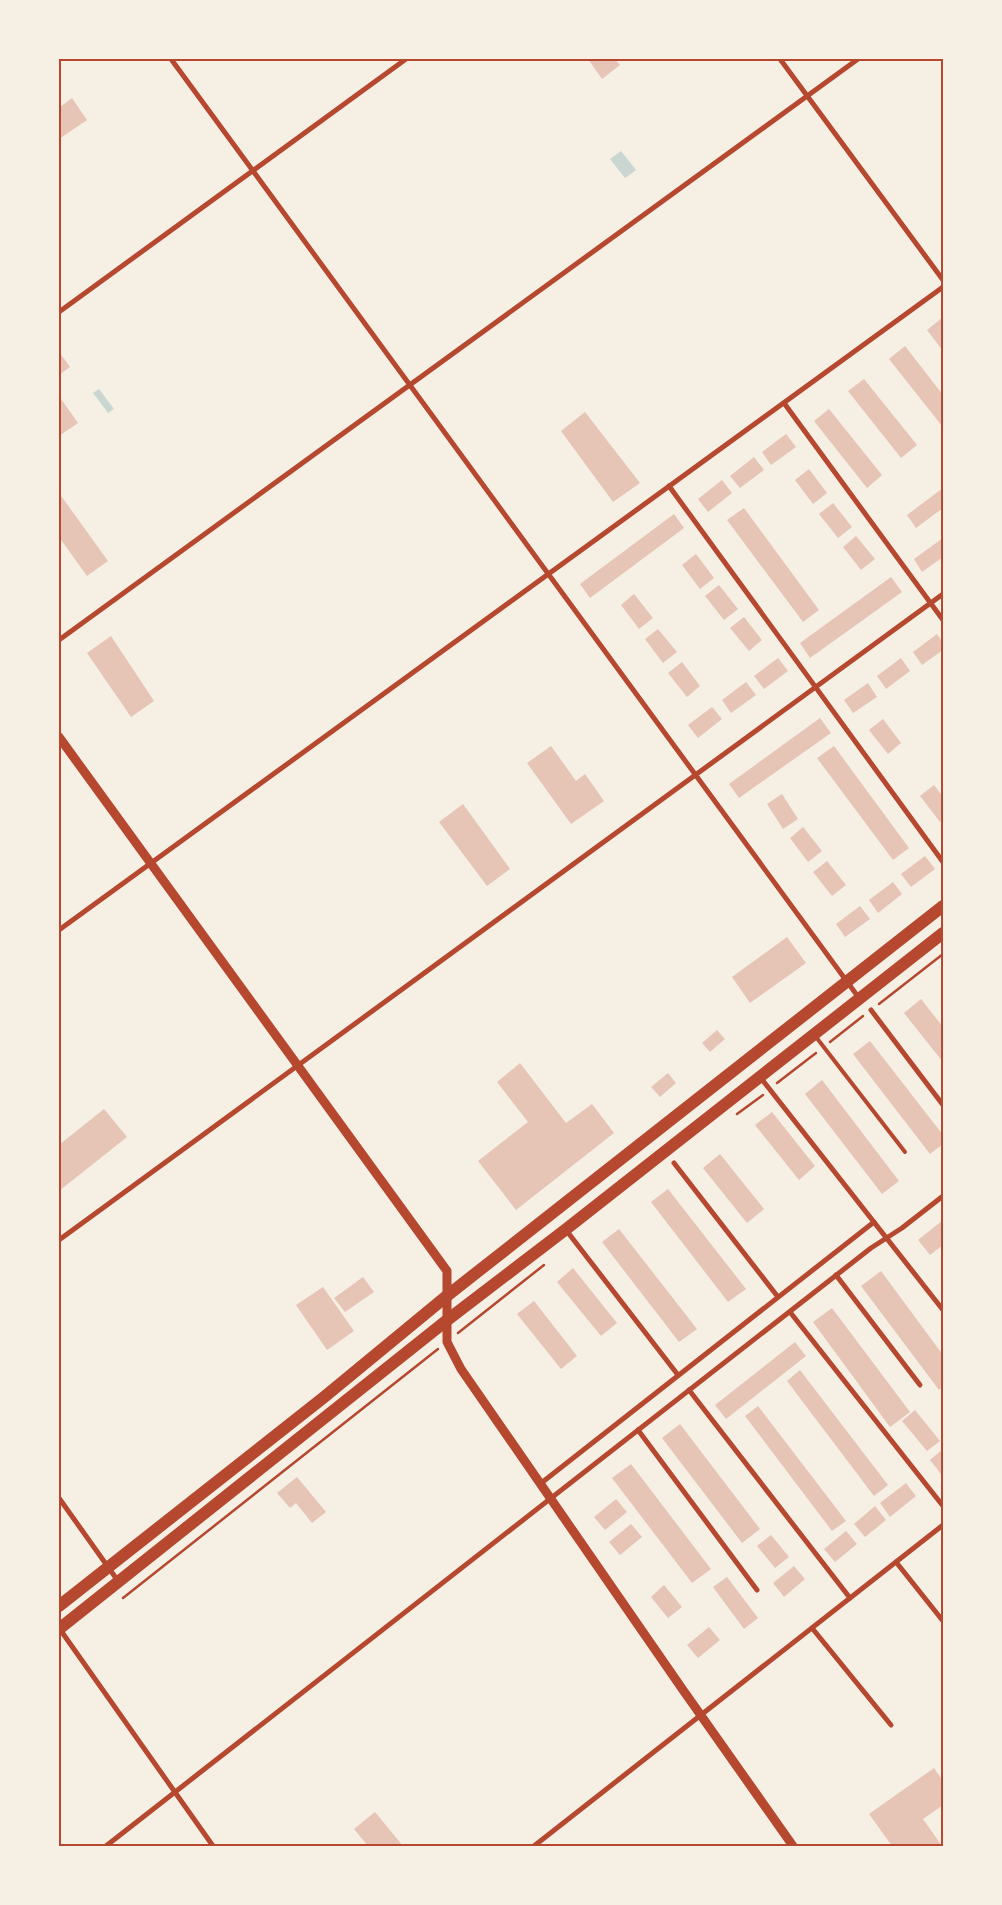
<svg xmlns="http://www.w3.org/2000/svg" width="1002" height="1905" font-family="'DM Sans',sans-serif">
  <style>
    .water { fill: #c9d6d2 }
    .building { fill: #e6c5b7 }
    .lines { fill: none; stroke-linecap: round; stroke-linejoin: round }
    .path { stroke: #b5482f; stroke-width: 2.5 }
    .service { stroke: #b5482f; stroke-width: 4 }
    .minor { stroke: #b5482f; stroke-width: 5 }
    .tertiary { stroke: #b5482f; stroke-width: 9 }
    .primary { stroke: #b5482f; stroke-width: 12 }
    .neatline { fill: none; stroke: #b5482f; stroke-width: 2 }
  </style>
  <rect width="100%" height="100%" fill="#f6efe4"/>
  <!-- water -->
  <g class="water">
    <path d="M621 151 636 170 625 178 610 159Z"/>
    <path d="M99 389 114 409 108 413 93 393Z"/>
  </g>
  <!-- building -->
  <g class="building">
    <path d="M588 59H615L620 65 602 79Z"/>
    <path d="M72 98 87 120 59 139V108Z"/>
    <path d="M943 317V351L927 330Z"/>
    <path d="M905 346 943 395 942 426 889 359Z"/>
    <path d="M60 353 70 367 59 375V354Z"/>
    <path d="M864 379 917 445 901 458 848 391Z"/>
    <path d="M59 396 78 423 59 436Z"/>
    <path d="M829 409 882 475 867 488 814 421Z"/>
    <path d="M585 412 640 483 613 502 561 431Z"/>
    <path d="M786 434 796 447 771 465 762 452Z"/>
    <path d="M754 457 764 470 740 488 730 476Z"/>
    <path d="M809 469 827 493 813 504 795 480Z"/>
    <path d="M722 480 732 493 708 512 698 499Z"/>
    <path d="M943 488V508L916 528 907 515Z"/>
    <path d="M59 493 108 561 87 576 59 537Z"/>
    <path d="M833 503 852 527 838 538 819 514Z"/>
    <path d="M744 508 819 610 803 622 727 520Z"/>
    <path d="M674 514 684 528 590 598 580 584Z"/>
    <path d="M856 536 875 559 861 570 843 547Z"/>
    <path d="M943 538V557L922 572 914 559Z"/>
    <path d="M696 554 714 578 700 589 682 565Z"/>
    <path d="M891 577 902 592 810 658 800 643Z"/>
    <path d="M719 585 738 609 724 620 705 596Z"/>
    <path d="M634 594 653 618 639 629 621 605Z"/>
    <path d="M744 617 762 640 749 651 730 628Z"/>
    <path d="M658 629 677 652 663 663 645 639Z"/>
    <path d="M937 634 943 643V650L922 665 913 652Z"/>
    <path d="M111 636 154 701 131 717 87 653Z"/>
    <path d="M778 658 788 671 764 689 754 676Z"/>
    <path d="M901 658 910 671 886 689 877 676Z"/>
    <path d="M682 662 700 686 687 697 668 673Z"/>
    <path d="M746 682 756 695 731 713 722 700Z"/>
    <path d="M868 683 877 697 853 713 844 700Z"/>
    <path d="M712 707 722 719 698 738 688 725Z"/>
    <path d="M820 718 831 733 739 798 729 784Z"/>
    <path d="M883 719 901 743 888 754 869 730Z"/>
    <path d="M551 746 576 781 585 774 604 801 571 824 527 763Z"/>
    <path d="M834 746 909 848 893 860 817 758Z"/>
    <path d="M934 785 943 797V820L940 822 920 796Z"/>
    <path d="M782 794 798 819 783 829 767 804Z"/>
    <path d="M463 804 510 869 487 886 439 822Z"/>
    <path d="M803 827 822 851 808 862 790 838Z"/>
    <path d="M925 856 935 869 911 887 901 874Z"/>
    <path d="M827 861 846 885 832 896 813 872Z"/>
    <path d="M893 882 902 894 878 913 869 900Z"/>
    <path d="M860 906 870 919 845 937 836 924Z"/>
    <path d="M787 937 806 963 750 1003 732 977Z"/>
    <path d="M921 999 943 1027V1062L904 1013Z"/>
    <path d="M717 1030 725 1039 710 1052 702 1043Z"/>
    <path d="M870 1041 943 1135V1144L930 1154 853 1054Z"/>
    <path d="M520 1063 566 1123 592 1104 614 1133 516 1210 478 1161 528 1122 497 1082Z"/>
    <path d="M668 1073 676 1083 660 1097 651 1087Z"/>
    <path d="M822 1080 899 1181 882 1194 805 1094Z"/>
    <path d="M104 1109 127 1137 59 1191V1145Z"/>
    <path d="M772 1112 815 1166 799 1180 755 1125Z"/>
    <path d="M720 1154 764 1209 747 1223 703 1168Z"/>
    <path d="M668 1189 746 1289 728 1302 651 1202Z"/>
    <path d="M943 1220V1245L930 1255 918 1240Z"/>
    <path d="M619 1229 697 1329 679 1342 602 1242Z"/>
    <path d="M573 1268 617 1323 601 1336 557 1282Z"/>
    <path d="M881 1271 943 1355V1387L939 1390 861 1286Z"/>
    <path d="M363 1277 374 1292 345 1312 334 1298Z"/>
    <path d="M323 1287 354 1331 327 1350 296 1305Z"/>
    <path d="M534 1301 577 1356 561 1369 517 1314Z"/>
    <path d="M832 1308 910 1412 890 1427 813 1322Z"/>
    <path d="M795 1342 806 1356 726 1419 715 1405Z"/>
    <path d="M800 1370 888 1485 874 1496 787 1381Z"/>
    <path d="M758 1406 846 1521 832 1531 745 1416Z"/>
    <path d="M915 1410 940 1441 927 1451 902 1421Z"/>
    <path d="M680 1424 760 1529 742 1543 662 1438Z"/>
    <path d="M943 1449V1472L941 1474 930 1460Z"/>
    <path d="M631 1464 711 1569 692 1583 612 1478Z"/>
    <path d="M297 1477 326 1512 312 1523 296 1503 290 1508 277 1493Z"/>
    <path d="M906 1483 916 1496 890 1517 880 1503Z"/>
    <path d="M616 1499 627 1512 605 1530 594 1517Z"/>
    <path d="M875 1506 886 1520 865 1537 854 1524Z"/>
    <path d="M631 1524 642 1537 620 1555 609 1542Z"/>
    <path d="M846 1531 857 1544 835 1562 824 1549Z"/>
    <path d="M771 1535 789 1557 775 1568 757 1546Z"/>
    <path d="M794 1566 805 1579 784 1597 773 1583Z"/>
    <path d="M727 1577 758 1618 744 1629 713 1587Z"/>
    <path d="M664 1585 682 1607 668 1618 651 1597Z"/>
    <path d="M709 1627 720 1640 698 1658 687 1645Z"/>
    <path d="M934 1768 943 1781V1805L923 1819 942 1846H892L869 1814Z"/>
    <path d="M375 1812 403 1846H368L354 1829Z"/>
  </g>
  <g class="lines">
    <!-- path -->
    <g class="path">
      <path d="M879 1004 943 954"/>
      <path d="M830 1042 863 1016"/>
      <path d="M777 1083 816 1053"/>
      <path d="M737 1114 763 1095"/>
      <path d="M458 1333 544 1265"/>
      <path d="M123 1598 438 1349"/>
    </g>
    <!-- service -->
    <path class="service" d="M816 1037 905 1152"/>
    <!-- minor -->
    <g class="minor">
      <path d="M171 59 859 998"/>
      <path d="M780 59 943 280"/>
      <path d="M59 312 406 59"/>
      <path d="M784 403 943 620"/>
      <path d="M669 486 943 862"/>
      <path d="M59 640 858 59"/>
      <path d="M59 930 943 287"/>
      <path d="M871 1010 943 1105"/>
      <path d="M760 1077 943 1310"/>
      <path d="M674 1163 778 1297"/>
      <path d="M566 1230 678 1375"/>
      <path d="M59 1240 943 594"/>
      <path d="M836 1275 920 1385"/>
      <path d="M790 1312 943 1506"/>
      <path d="M689 1390 850 1598"/>
      <path d="M638 1430 757 1590"/>
      <path d="M540 1484 874 1222"/>
      <path d="M59 1498 118 1581"/>
      <path d="M896 1562 943 1621"/>
      <path d="M59 1628 213 1846"/>
      <path d="M812 1628 891 1725"/>
      <path d="M106 1846 871 1248 902 1228 943 1196"/>
      <path d="M534 1846 943 1525"/>
    </g>
    <!-- tertiary -->
    <path class="tertiary" d="M59 737 447 1271V1342L461 1369 683 1690 793 1846"/>
    <!-- primary -->
    <g class="primary">
      <path d="M59 1606 323 1398 448 1295 943 906"/>
      <path d="M59 1629 446 1321 565 1230 943 933"/>
    </g>
  </g>
  <!-- border -->
  <rect width="1002" height="1905" fill="none" stroke="#f6efe4" stroke-width="120"/>
  <rect x="60" y="60" width="882" height="1785" class="neatline"/>
</svg>
